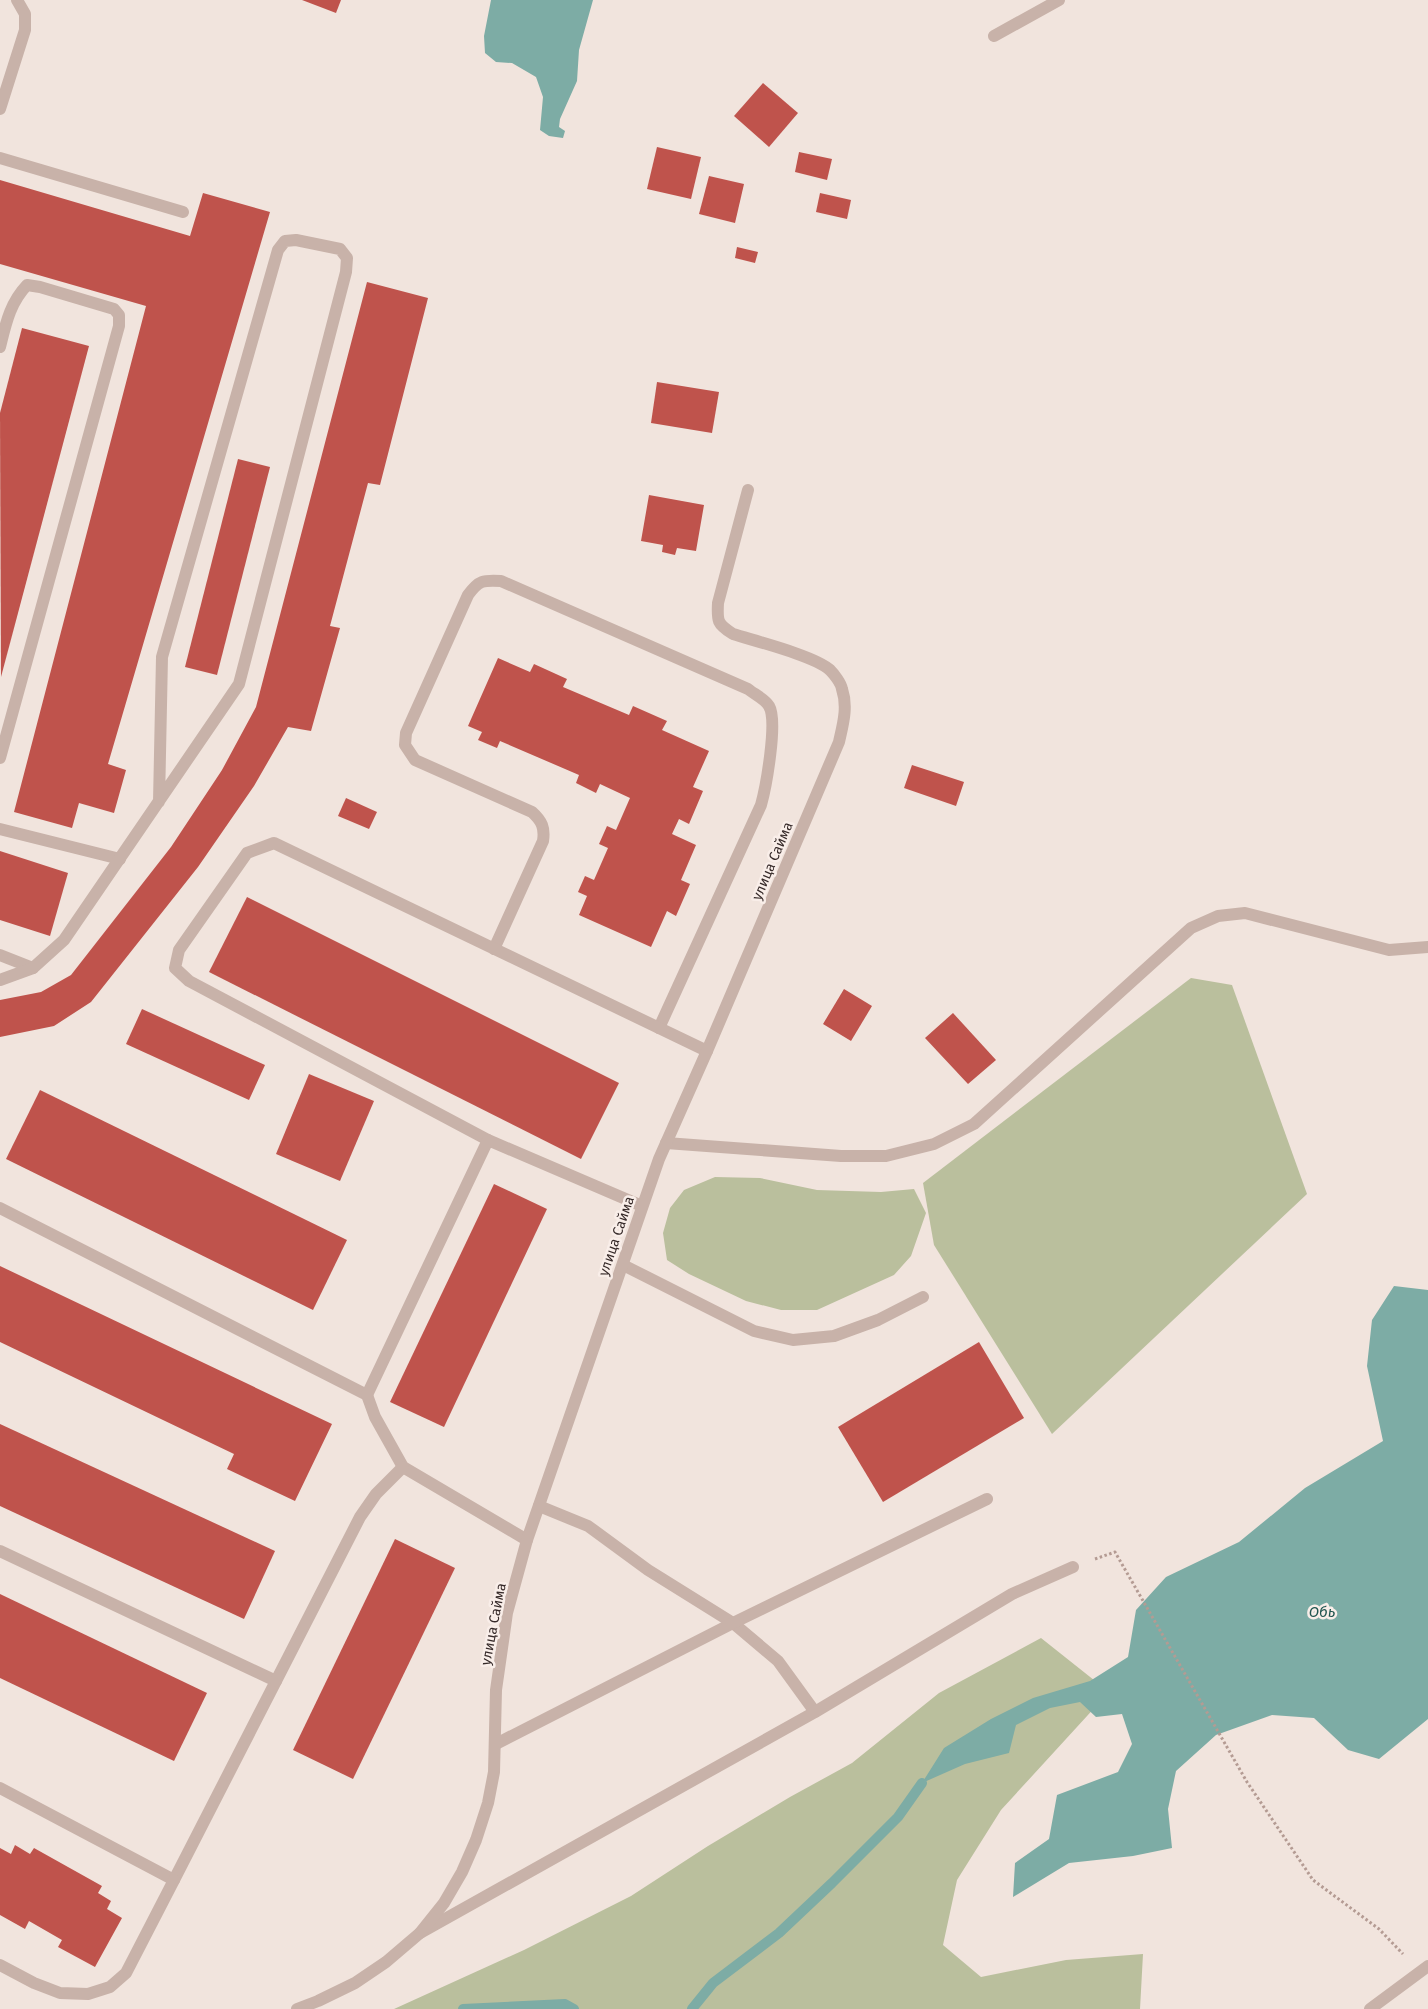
<svg xmlns="http://www.w3.org/2000/svg" width="1428" height="2009" font-family="'Fira Sans',sans-serif">
  <style>
    .green { fill: #babf9d }
    .water { fill: #7daca5 }
    .lines { fill: none; stroke-linecap: round; stroke-linejoin: round }
    .stream { stroke: #7daca5; stroke-width: 10 }
    .building { fill: #bf534c }
    .path { stroke: #b49b93; stroke-width: 3; stroke-dasharray: 2.5 2.5; stroke-linecap: butt }
    .service { stroke: #c8b2a9; stroke-width: 12 }
    .minor { stroke: #c8b2a9; stroke-width: 12 }
    .labels { text-anchor: middle; stroke-width: 5; stroke-linejoin: round; paint-order: stroke }
    .street-label { font-size: 14px; fill: #362a29; stroke: #f9eee9 }
    .water-label { font-size: 15px; font-style: italic; fill: #20554f; stroke: #f9eee9 }
  </style>
  <rect width="100%" height="100%" fill="#f1e4dd"/>
  <!-- green -->
  <g class="green">
    <path d="M1191 978 1232 985 1307 1194 1052 1434 934 1245 923 1183Z"/>
    <path d="M715 1177 760 1178 817 1190 881 1192 914 1189 926 1213 911 1256 894 1275 817 1310H781L746 1301 689 1274 667 1260 663 1233 670 1208 684 1190Z"/>
    <path d="M1041 1638 1109 1692 1001 1810 957 1880 943 1945 981 1977 1066 1960 1143 1954 1140 2009H394L524 1950 631 1896 708 1846 790 1797 852 1763 939 1693Z"/>
  </g>
  <!-- water -->
  <g class="water">
    <path d="M491 0H593L579 50 577 81 560 119 559 127 565 131 563 138 549 136 540 130 543 97 536 77 512 63 496 62 485 53 484 36Z"/>
    <path d="M1394 1286 1428 1290V1719L1379 1759 1348 1750 1314 1718 1272 1715 1216 1735 1176 1771 1168 1809 1172 1848 1133 1856 1069 1863 1013 1897 1015 1863 1049 1839 1057 1795 1118 1772 1132 1744 1122 1714 1096 1717 1080 1702 1050 1708 1016 1725 1009 1753 965 1764 922 1783 944 1748 991 1719 1033 1698 1090 1681 1128 1657 1136 1610 1166 1577 1239 1542 1305 1488 1383 1441 1367 1366 1372 1320Z"/>
  </g>
  <g class="lines">
    <!-- stream -->
    <g class="stream">
      <path d="M463 2009 565 2004 574 2009"/>
      <path d="M692 2009 713 1983 779 1933 832 1883 898 1817 922 1783"/>
    </g>
  </g>
  <!-- building -->
  <g class="building">
    <path d="M302 0H341L336 13Z"/>
    <path d="M763 83 798 113 769 147 734 116Z"/>
    <path d="M657 147 701 157 691 199 647 189Z"/>
    <path d="M799 152 832 159 827 180 795 172Z"/>
    <path d="M709 176 744 184 735 223 699 214Z"/>
    <path d="M0 180 190 236 203 193 270 212 108 764 126 770 114 813 79 803 72 828 14 812 146 306 0 264Z"/>
    <path d="M820 193 851 200 847 219 816 212Z"/>
    <path d="M737 247 758 252 755 263 735 258Z"/>
    <path d="M367 282 428 298 380 485 368 483 330 626 340 628 311 731 288 727 254 786 198 867 91 1002 54 1026 0 1037V1000L41 992 71 975 171 847 222 770 256 707Z"/>
    <path d="M22 328 89 346 1 677 0 413Z"/>
    <path d="M657 382 719 392 712 433 651 423Z"/>
    <path d="M238 459 270 467 217 675 185 667Z"/>
    <path d="M649 495 704 505 696 551 677 548 675 555 662 552 663 545 641 541Z"/>
    <path d="M498 658 530 672 534 664 567 679 563 687 629 715 633 706 667 721 662 730 709 751 693 787 703 791 689 824 679 819 672 834 696 845 681 880 690 884 676 916 667 911 651 947 579 915 587 896 578 892 585 876 594 880 608 848 599 844 607 826 616 830 630 798 600 784 596 793 576 783 579 775 500 741 497 748 478 740 482 732 468 726Z"/>
    <path d="M912 765 964 782 956 806 904 788Z"/>
    <path d="M346 798 377 812 369 829 338 816Z"/>
    <path d="M0 851 68 873 50 936 0 920Z"/>
    <path d="M247 897 619 1083 581 1159 209 972Z"/>
    <path d="M844 989 872 1006 851 1041 823 1024Z"/>
    <path d="M142 1009 265 1065 249 1100 126 1044Z"/>
    <path d="M953 1013 996 1060 968 1084 925 1038Z"/>
    <path d="M309 1074 374 1101 340 1181 276 1154Z"/>
    <path d="M40 1090 347 1240 313 1310 6 1159Z"/>
    <path d="M494 1184 547 1209 444 1427 390 1402Z"/>
    <path d="M0 1266 332 1424 295 1501 227 1469 234 1454 0 1342Z"/>
    <path d="M979 1342 1024 1418 883 1502 838 1427Z"/>
    <path d="M0 1424 275 1551 244 1619 0 1506Z"/>
    <path d="M395 1539 455 1568 353 1779 293 1750Z"/>
    <path d="M0 1594 207 1693 174 1761 0 1678Z"/>
    <path d="M15 1845 30 1854 34 1848 102 1886 98 1893 111 1901 107 1909 122 1918 95 1967 58 1947 62 1940 29 1921 25 1929 0 1915V1848L11 1854Z"/>
  </g>
  <g class="lines">
    <!-- path -->
    <path class="path" d="M1095 1559 1115 1552 1247 1782 1313 1880 1379 1929 1403 1954"/>
    <!-- service -->
    <g class="service">
      <path d="M0 109 25 30V14L17 0"/>
      <path d="M0 158 183 212"/>
      <path d="M0 347C6 323 10 303 27 285L40 287 114 309 119 315V326L0 758"/>
      <path d="M0 829 120 859"/>
      <path d="M494 949 543 841C545 828 542 821 532 812L415 760 405 745 406 733 468 595C479 580 483 580 501 581L748 689C754 694 765 699 769 706 778 721 766 787 761 805L659 1028"/>
      <path d="M0 955 33 968"/>
      <path d="M0 980 33 968 64 940 239 684 346 272 347 258 340 249 296 240 285 241 278 250 162 657 159 802"/>
      <path d="M488 1140 189 981 175 968 179 950 247 853 274 843 707 1051"/>
      <path d="M0 1208 367 1395 375 1417 403 1467 527 1540"/>
      <path d="M623 1265 754 1331 793 1340 834 1336 878 1320 923 1297"/>
      <path d="M367 1395 488 1140 642 1206"/>
      <path d="M539 1506 588 1526 648 1570 733 1623 778 1661 815 1712"/>
      <path d="M0 1551 276 1681 174 1880 0 1788"/>
      <path d="M276 1681 360 1517 376 1494 403 1467"/>
      <path d="M496 1744 733 1623 987 1499"/>
      <path d="M420 1933 815 1712 1012 1594 1073 1567"/>
      <path d="M0 1965 34 1983 60 1993 88 1994 110 1987 126 1973 174 1880"/>
    </g>
    <!-- minor -->
    <g class="minor">
      <path d="M994 36 1059 0"/>
      <path d="M666 1143 841 1156H886L934 1144 974 1124 1191 928 1218 916 1245 913 1389 950 1428 947"/>
      <path d="M297 2009 318 2001 355 1983 386 1962 420 1933 444 1903 462 1872 476 1840 488 1803 494 1772 496 1690 507 1613 527 1540 659 1159 707 1051 839 742C843 724 848 707 842 689 841 683 834 674 830 670 815 656 755 641 733 634 717 624 717 621 718 603L748 490"/>
      <path d="M1370 2009 1428 1966"/>
    </g>
  </g>
  <g class="labels">
    <!-- street labels -->
    <g class="street-label">
      <text transform="translate(772 861) rotate(-67)" y="5">улица Сайма</text>
      <text transform="translate(616 1236) rotate(-71)" y="5">улица Сайма</text>
      <text transform="translate(493 1624) rotate(-79)" y="5">улица Сайма</text>
    </g>
    <!-- water labels -->
    <g class="water-label">
      <text x="1322" y="1617">Обь</text>
    </g>
  </g>
</svg>
